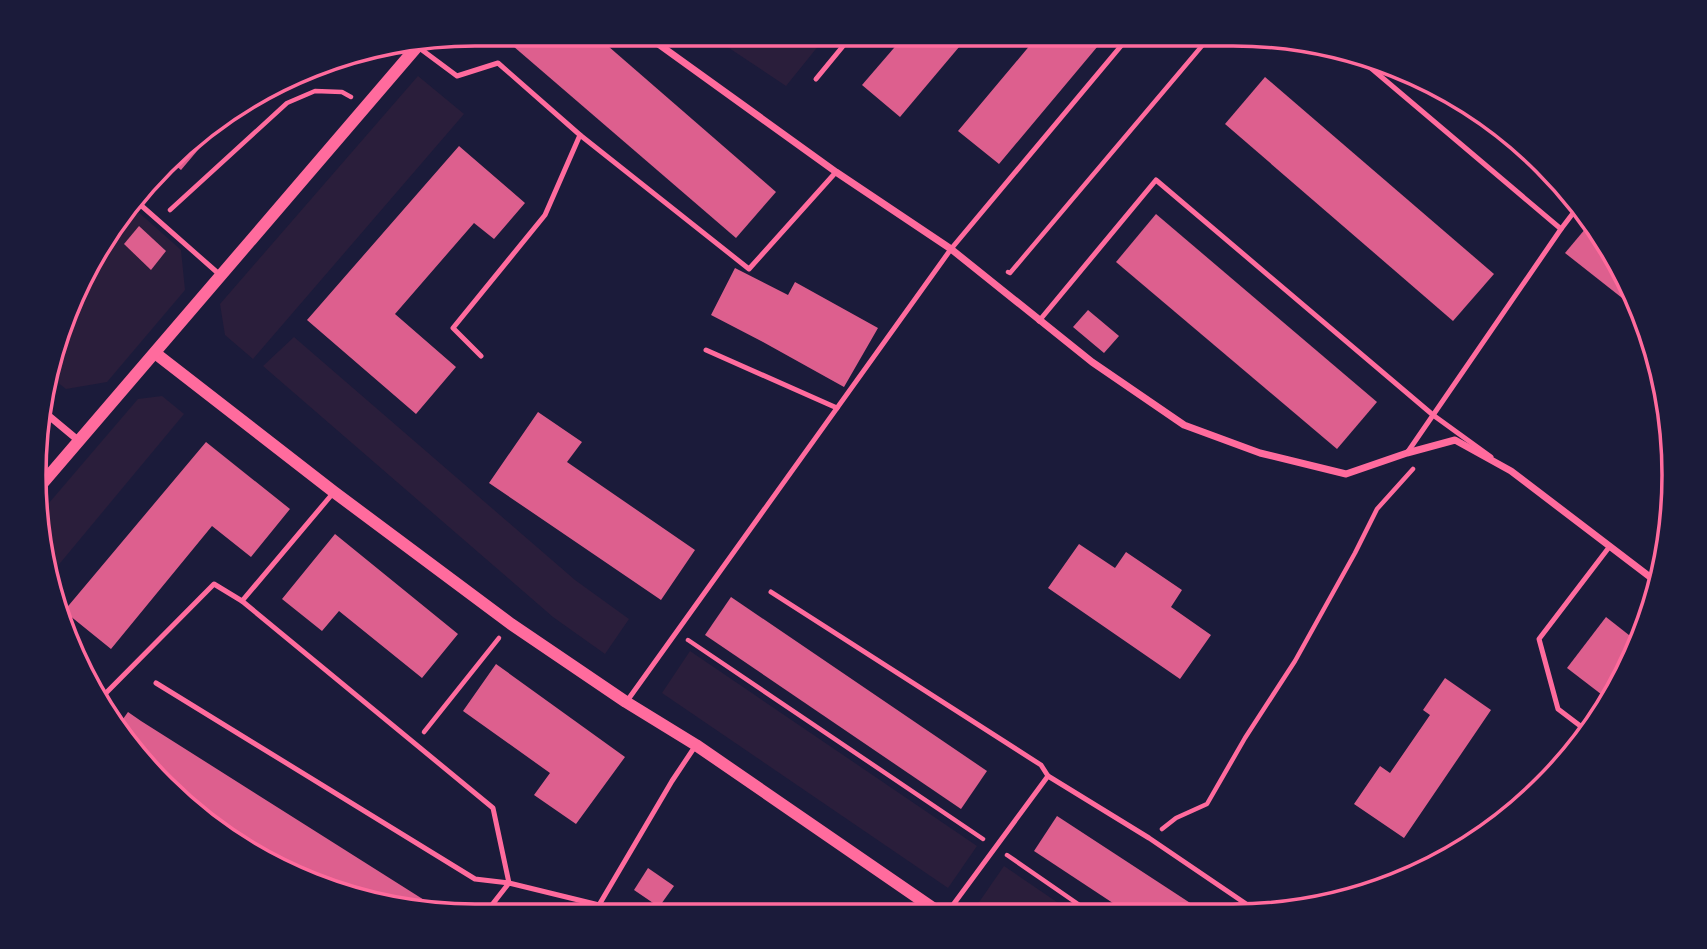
<svg xmlns="http://www.w3.org/2000/svg" width="1707" height="949" font-family="Ubuntu,sans-serif">
  <style>
    .green { fill: #2a1e3b }
    .building { fill: #dd5f8e }
    .lines { fill: none; stroke-linecap: round; stroke-linejoin: round }
    .path { stroke: #ff6b9d; stroke-width: 4.5 }
    .service { stroke: #ff6b9d; stroke-width: 5 }
    .minor { stroke: #ff6b9d; stroke-width: 7 }
    .tertiary { stroke: #ff6b9d; stroke-width: 12 }
    .rim { fill: none; stroke: #ff6b9d; stroke-width: 3.5 }
  </style>
  <rect width="100%" height="100%" fill="#1b1b3a"/>
  <!-- green -->
  <g class="green">
    <path d="M708 34H828L786 86Z"/>
    <path d="M418 76 464 114 253 359 225 335 220 304Z"/>
    <path d="M136 210 181 250 185 290 107 382 66 389 47 374 48 360 94 260Z"/>
    <path d="M294 337 575 580 629 619 605 654 553 617 263 366Z"/>
    <path d="M162 396 184 414 51 574 37 517 138 399Z"/>
    <path d="M690 651 977 846 948 888 662 693Z"/>
    <path d="M1004 866 1073 913H982L975 908Z"/>
  </g>
  <!-- building -->
  <g class="building">
    <path d="M524 33H593L776 192 736 238 513 46Z"/>
    <path d="M906 34H970L900 117 862 85Z"/>
    <path d="M1019 34H1108L999 164 958 131 1031 44Z"/>
    <path d="M1265 77 1494 274 1453 321 1225 124Z"/>
    <path d="M1438 86 1453 93 1549 176 1547 178Z"/>
    <path d="M231 111 181 170 171 162 206 124Z"/>
    <path d="M459 146 525 203 494 239 474 223 395 314 456 367 416 414 307 320Z"/>
    <path d="M1156 214 1377 402 1337 449 1116 262Z"/>
    <path d="M1591 222 1631 305 1565 253Z"/>
    <path d="M139 226 166 251 151 270 124 244Z"/>
    <path d="M735 268 788 295 795 282 878 328 844 387 763 342 711 315Z"/>
    <path d="M1088 310 1119 336 1104 353 1073 327Z"/>
    <path d="M538 412 582 442 567 462 695 550 661 600 489 483Z"/>
    <path d="M206 442 290 509 251 557 212 526 111 649 64 611Z"/>
    <path d="M335 534 458 634 422 678 339 611 322 631 282 599Z"/>
    <path d="M1079 544 1115 568 1126 552 1182 590 1171 607 1211 635 1180 679 1048 588Z"/>
    <path d="M731 597 987 771 961 809 705 635Z"/>
    <path d="M1606 617 1634 639 1614 695 1610 701 1567 668Z"/>
    <path d="M496 664 625 757 576 824 534 795 550 773 463 711Z"/>
    <path d="M1445 678 1491 710 1404 838 1354 804 1380 766 1390 773 1430 715 1423 710Z"/>
    <path d="M128 712 141 721 440 910 438 913 360 901 254 856 142 765 118 726Z"/>
    <path d="M1057 816 1204 912 1128 913 1034 851Z"/>
    <path d="M648 868 674 886 659 907 634 890Z"/>
  </g>
  <g class="lines">
    <!-- path -->
    <g class="path">
      <path d="M170 210 287 103 315 91 342 92 351 97"/>
      <path d="M1008 272 1010 273 1212 34"/>
      <path d="M688 640 983 839"/>
      <path d="M424 732 499 638"/>
      <path d="M1162 829 1176 818 1207 804 1245 738 1295 661 1355 553 1377 509 1413 469"/>
      <path d="M1007 855 1091 913"/>
    </g>
    <!-- service -->
    <g class="service">
      <path d="M418 47 457 76 498 63 580 135 749 269 836 172"/>
      <path d="M1352 52 1561 229 1407 453"/>
      <path d="M816 79 853 34"/>
      <path d="M135 200 219 274"/>
      <path d="M1561 229 1580 204"/>
      <path d="M1039 321 1156 180 1433 415 1491 457"/>
      <path d="M706 350 837 408"/>
      <path d="M481 356 453 328 545 215 580 135"/>
      <path d="M771 592 1041 765 1048 776"/>
      <path d="M156 683 475 879 509 883 493 808 242 601"/>
      <path d="M101 698 214 584 242 601 334 492"/>
      <path d="M627 701 951 249 1131 34"/>
      <path d="M1587 731 1558 709 1539 639 1610 546"/>
      <path d="M947 913 1048 776 1149 838 1258 912"/>
      <path d="M484 915 509 883 599 905 672 781 696 745"/>
    </g>
    <!-- minor -->
    <g class="minor">
      <path d="M643 33 836 172 951 249 1092 362 1184 425 1260 453 1346 474 1407 453 1455 440 1511 471 1654 580"/>
      <path d="M43 411 79 441"/>
    </g>
    <!-- tertiary -->
    <g class="tertiary">
      <path d="M155 353 334 492 511 624 626 702 696 745 940 913"/>
      <path d="M35 492 421 42"/>
    </g>
  </g>
  <!-- crop -->
  <path d="M0 0H1707V949H0ZM475 46H1233A429 429 0 0 1 1662 475V475A429 429 0 0 1 1233 904H475A429 429 0 0 1 46 475V475A429 429 0 0 1 475 46Z" fill="#1b1b3a" fill-rule="evenodd"/>
  <path class="rim" d="M475 46H1233A429 429 0 0 1 1662 475V475A429 429 0 0 1 1233 904H475A429 429 0 0 1 46 475V475A429 429 0 0 1 475 46Z"/>
</svg>
